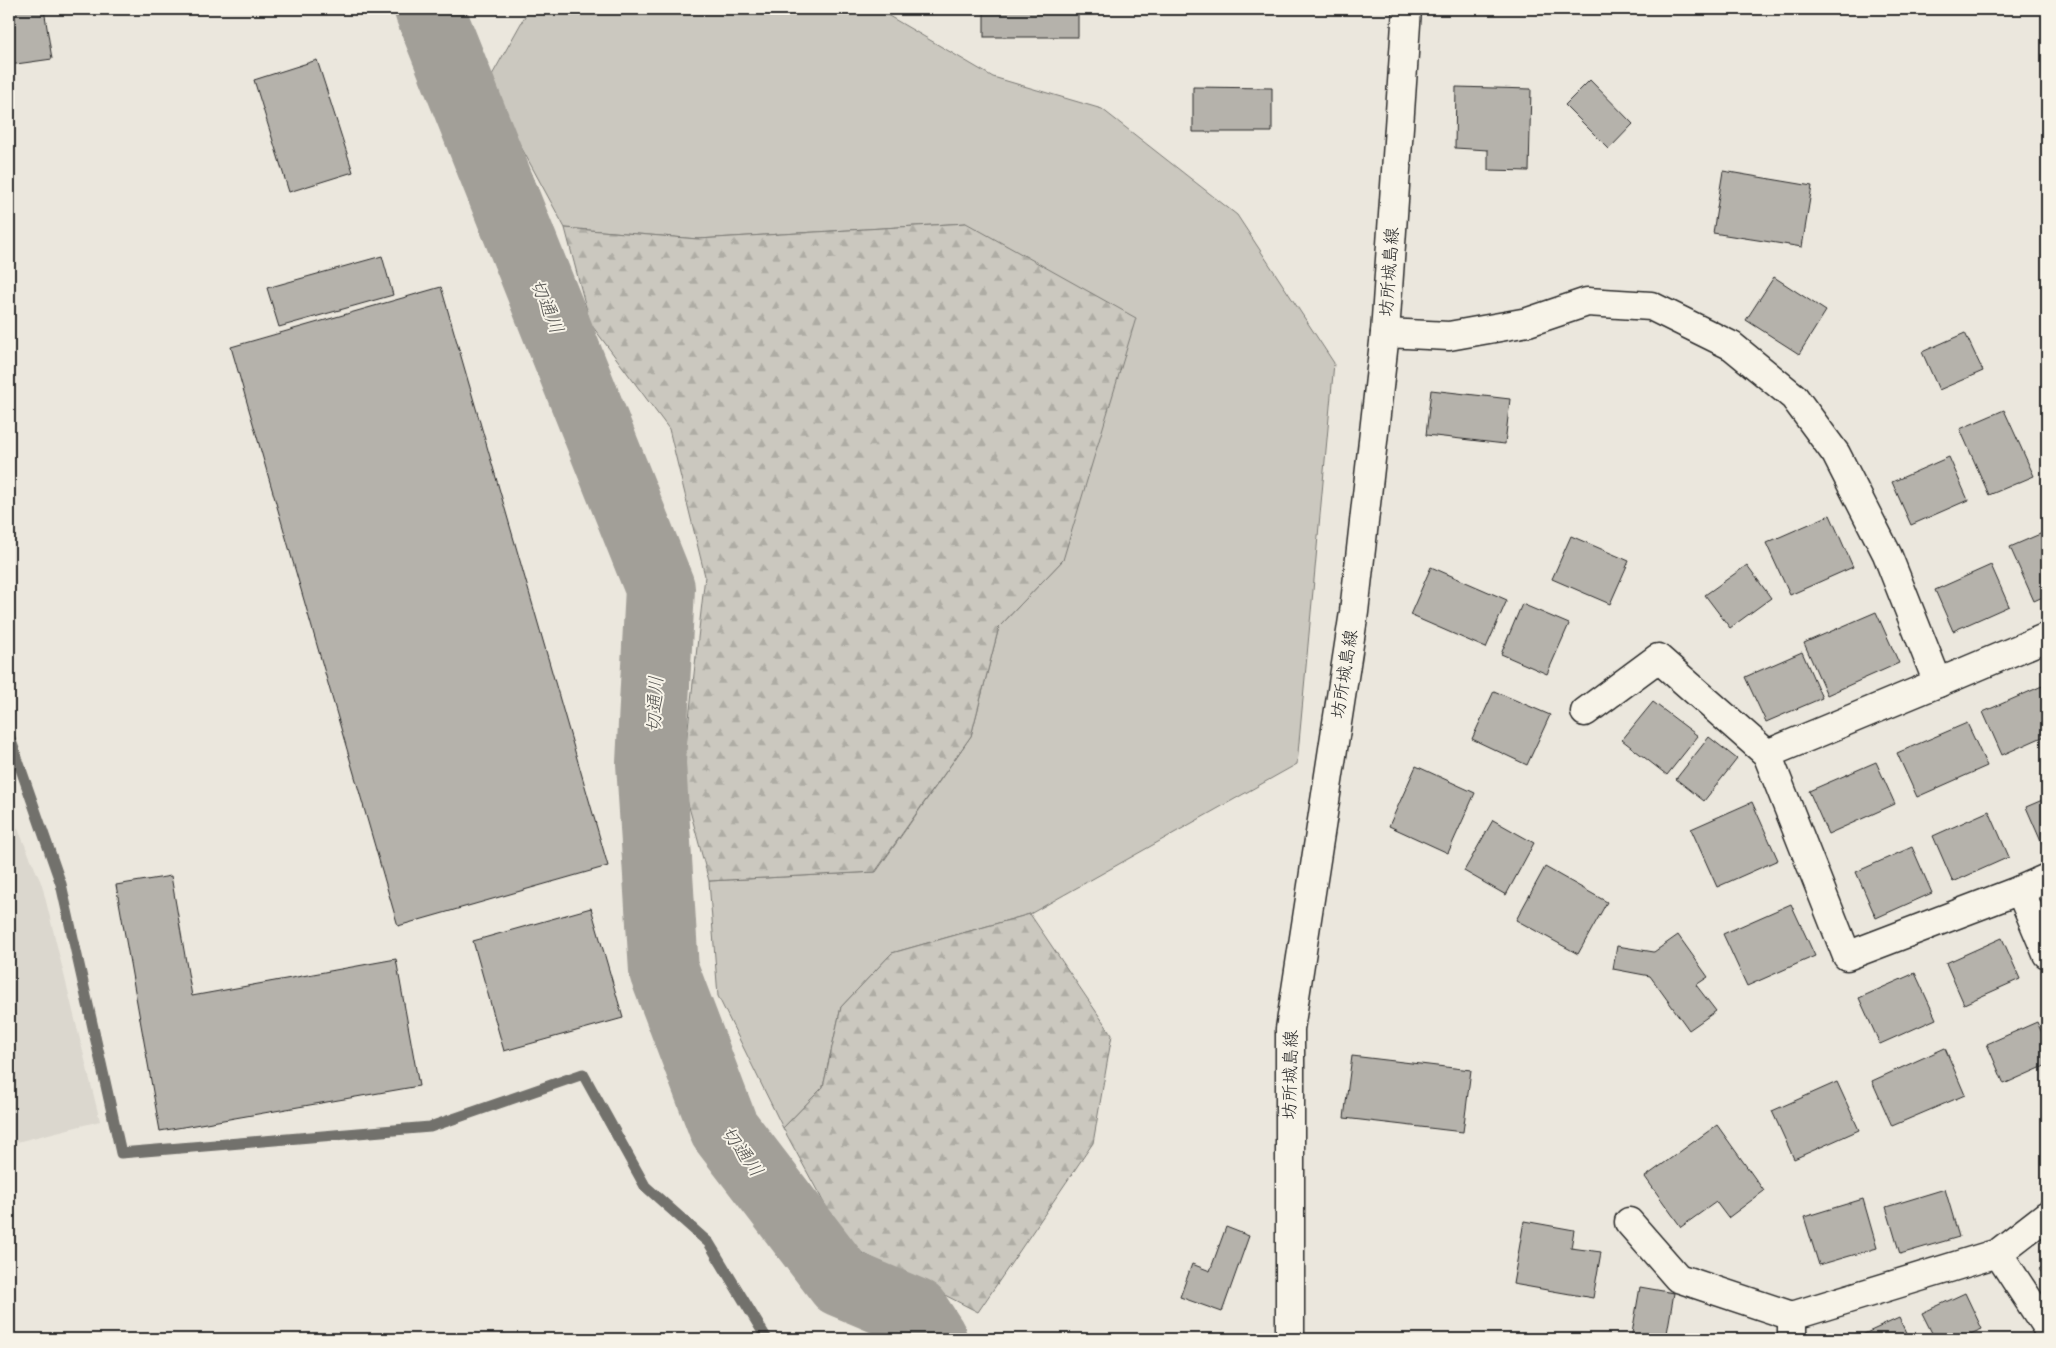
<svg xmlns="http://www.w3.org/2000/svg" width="2056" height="1348" font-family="'Indie Flower','Klee One',sans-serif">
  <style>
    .built { fill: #dbd7ce }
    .grass { fill: #cbc8bf; stroke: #7b7a75 }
    .forest { fill: url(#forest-firs); stroke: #7b7a75 }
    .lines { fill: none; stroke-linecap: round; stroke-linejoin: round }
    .stream { stroke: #72716c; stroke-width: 11 }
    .river { stroke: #a29f98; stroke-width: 70 }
    .building { fill: #b5b2ab; stroke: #2b2b2b }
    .street-casing { stroke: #2b2b2b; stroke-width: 31 }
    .secondary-casing { stroke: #2b2b2b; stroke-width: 31 }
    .street { stroke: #f7f3e8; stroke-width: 28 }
    .secondary { stroke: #f7f3e8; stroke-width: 28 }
    .labels { text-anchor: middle; stroke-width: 4; stroke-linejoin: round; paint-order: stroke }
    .street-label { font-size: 18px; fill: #2b2b2b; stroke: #f7f3e8 }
    .water-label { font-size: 19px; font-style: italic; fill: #555451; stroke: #f7f3e8 }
  </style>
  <defs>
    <pattern id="forest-firs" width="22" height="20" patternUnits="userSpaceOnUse" patternTransform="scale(1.25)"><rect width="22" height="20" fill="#cbc8bf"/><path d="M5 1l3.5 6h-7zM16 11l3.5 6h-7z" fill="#aeaca4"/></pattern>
  </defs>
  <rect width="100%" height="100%" fill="#ebe7dd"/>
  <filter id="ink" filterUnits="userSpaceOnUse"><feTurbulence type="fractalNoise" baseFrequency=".02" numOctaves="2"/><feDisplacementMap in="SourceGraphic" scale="10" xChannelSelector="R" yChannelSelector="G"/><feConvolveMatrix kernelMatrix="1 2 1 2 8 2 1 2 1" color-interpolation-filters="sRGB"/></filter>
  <g filter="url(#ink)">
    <!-- built -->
    <path class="built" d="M9 808 42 885 100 1121 9 1144Z"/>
    <!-- grass -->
    <path class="grass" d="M529 9H877L993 77 1102 109 1237 215 1334 363 1297 764 1030 914 892 953 841 1007 823 1087 783 1128 718 996 709 881 876 872 971 736 999 627 1063 560 966 223 698 239 565 228 487 84Z"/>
    <!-- forest -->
    <g class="forest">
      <path d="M966 223 1136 318 1063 560 999 627 971 736 875 872 709 881 682 781 705 576 669 429 590 323 565 228 698 239Z"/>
      <path d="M1030 914 1112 1035 1093 1143 978 1312 847 1245 783 1128 823 1087 841 1007 892 953Z"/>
    </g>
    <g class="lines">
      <!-- stream -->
      <path class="stream" d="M9 735 61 884 121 1153 430 1127 583 1074 645 1186 709 1243 767 1339"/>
      <!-- river -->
      <path class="river" d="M429 9 660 588 651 763 664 971 724 1129 841 1282 915 1313 932 1339"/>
    </g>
    <!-- building -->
    <g class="building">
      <path d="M9 9H44L52 59 9 65Z"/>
      <rect x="984" y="9" width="94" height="28"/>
      <path d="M317 60 353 172 289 192 254 80Z"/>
      <path d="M1590 80 1633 124 1609 149 1565 105Z"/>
      <path d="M1193 87 1272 88V132H1193Z"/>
      <path d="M1456 87 1531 89 1529 171 1488 170V150L1455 148Z"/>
      <path d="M1723 171 1812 186 1802 247 1713 233Z"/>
      <path d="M382 256 393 295 279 327 267 288Z"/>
      <path d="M1774 277 1826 311 1799 354 1746 320Z"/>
      <path d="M441 287 608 866 398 926 231 347Z"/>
      <path d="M1965 333 1983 371 1939 390 1922 352Z"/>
      <path d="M1431 390 1510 399 1505 444 1426 435Z"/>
      <path d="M2004 410 2034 476 1989 495 1960 429Z"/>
      <path d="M1949 457 1968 500 1911 525 1892 482Z"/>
      <path d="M1830 515 1853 567 1790 595 1766 543Z"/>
      <path d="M2047 531V595L2034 601 2010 547Z"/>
      <path d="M1571 536 1629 561 1610 604 1552 579Z"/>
      <path d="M1747 565 1771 598 1730 628 1705 595Z"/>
      <path d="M1991 565 2009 606 1953 631 1935 590Z"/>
      <path d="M1431 567 1507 600 1486 648 1410 615Z"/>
      <path d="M1522 604 1569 624 1547 674 1501 654Z"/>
      <path d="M1876 612 1899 663 1827 695 1804 643Z"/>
      <path d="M1802 652 1822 698 1766 722 1745 677Z"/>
      <path d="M2042 686 2047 697V735L2002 755 1983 712Z"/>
      <path d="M1494 691 1550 715 1527 765 1472 739Z"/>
      <path d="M1653 702 1698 736 1667 775 1622 740Z"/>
      <path d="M1967 723 1987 766 1917 797 1897 753Z"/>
      <path d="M1709 737 1737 759 1704 801 1676 779Z"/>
      <path d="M1876 762 1895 804 1828 834 1809 791Z"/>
      <path d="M1416 766 1475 793 1448 853 1389 826Z"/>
      <path d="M2047 798V852L2046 853 2026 807Z"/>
      <path d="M1752 802 1778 860 1717 887 1691 829Z"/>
      <path d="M1989 811 2009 857 1953 882 1933 836Z"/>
      <path d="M1493 820 1534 843 1506 895 1464 871Z"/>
      <path d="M1912 847 1932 893 1876 918 1856 872Z"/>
      <path d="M1545 867 1607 902 1578 954 1516 920Z"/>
      <path d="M171 876 192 996 396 959 419 1086 160 1131 116 885Z"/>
      <path d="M1791 904 1815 956 1747 986 1723 934Z"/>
      <path d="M591 908 623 1018 504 1051 473 941Z"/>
      <path d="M1678 935 1708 977 1696 985 1716 1011 1689 1030 1650 976 1613 969 1617 946 1654 952Z"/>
      <path d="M2002 938 2020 979 1964 1004 1946 963Z"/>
      <path d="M1915 973 1936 1019 1880 1044 1859 998Z"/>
      <path d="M2037 1022 2047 1044V1065L2004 1084 1987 1044Z"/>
      <path d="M1945 1048 1965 1095 1892 1126 1872 1081Z"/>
      <path d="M1352 1056 1471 1070 1463 1132 1344 1118Z"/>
      <path d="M1837 1082 1859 1130 1794 1159 1772 1111Z"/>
      <path d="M1717 1125 1764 1191 1728 1218 1716 1202 1681 1227 1645 1177Z"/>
      <path d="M1945 1189 1959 1237 1900 1254 1886 1207Z"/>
      <path d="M1863 1199 1877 1248 1819 1265 1804 1217Z"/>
      <path d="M1524 1221 1574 1230 1571 1248 1601 1252 1593 1298 1513 1284Z"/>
      <path d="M1226 1227 1249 1236 1222 1312 1180 1297 1192 1264 1210 1271Z"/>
      <path d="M2047 1263V1281L2039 1269Z"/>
      <path d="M1640 1287 1674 1293 1666 1339H1631Z"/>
      <path d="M1965 1293 1982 1329 1959 1339H1935L1922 1313Z"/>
      <path d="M1899 1318 1909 1339H1853Z"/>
    </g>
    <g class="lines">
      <defs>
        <g id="street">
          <path d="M1385 333 1449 336 1528 322 1587 302 1651 306 1732 346 1794 397 1836 454 1887 554 1938 683 2047 637"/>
          <path d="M1938 683 1767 754 1847 956 2020 890"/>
          <path d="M1585 712 1658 658 1767 754"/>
          <path d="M2047 878 2020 890 2047 954"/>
          <path d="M1629 1222 1678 1278 1792 1316"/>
          <path d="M1998 1253 2047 1328"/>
          <path d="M1792 1339V1316L1998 1253 2047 1215"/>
        </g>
        <path id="secondary" d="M1290 1339V1029L1354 612 1385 333 1407 9"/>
      </defs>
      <!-- street casing -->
      <use href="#street" class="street-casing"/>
      <!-- secondary casing -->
      <use href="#secondary" class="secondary-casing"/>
      <!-- street -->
      <use href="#street" class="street"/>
      <!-- secondary -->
      <use href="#secondary" class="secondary"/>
    </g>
  </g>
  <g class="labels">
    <!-- street labels -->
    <g class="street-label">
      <text transform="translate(1389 272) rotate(-86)" y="6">坊所城島線</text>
      <text transform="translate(1344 674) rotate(-81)" y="6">坊所城島線</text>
      <text transform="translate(1290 1075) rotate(-89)" y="6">坊所城島線</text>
    </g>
    <!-- water labels -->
    <g class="water-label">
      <text transform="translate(548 306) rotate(68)" y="7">切通川</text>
      <text transform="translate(654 704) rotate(-87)" y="7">切通川</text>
      <text transform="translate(743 1151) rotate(55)" y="7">切通川</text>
    </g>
  </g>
  <!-- margin -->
  <rect width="2056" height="1348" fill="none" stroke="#f7f3e8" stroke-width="30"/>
  <rect x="15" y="15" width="2026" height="1318" fill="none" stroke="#2b2b2b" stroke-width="2" filter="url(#ink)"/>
</svg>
